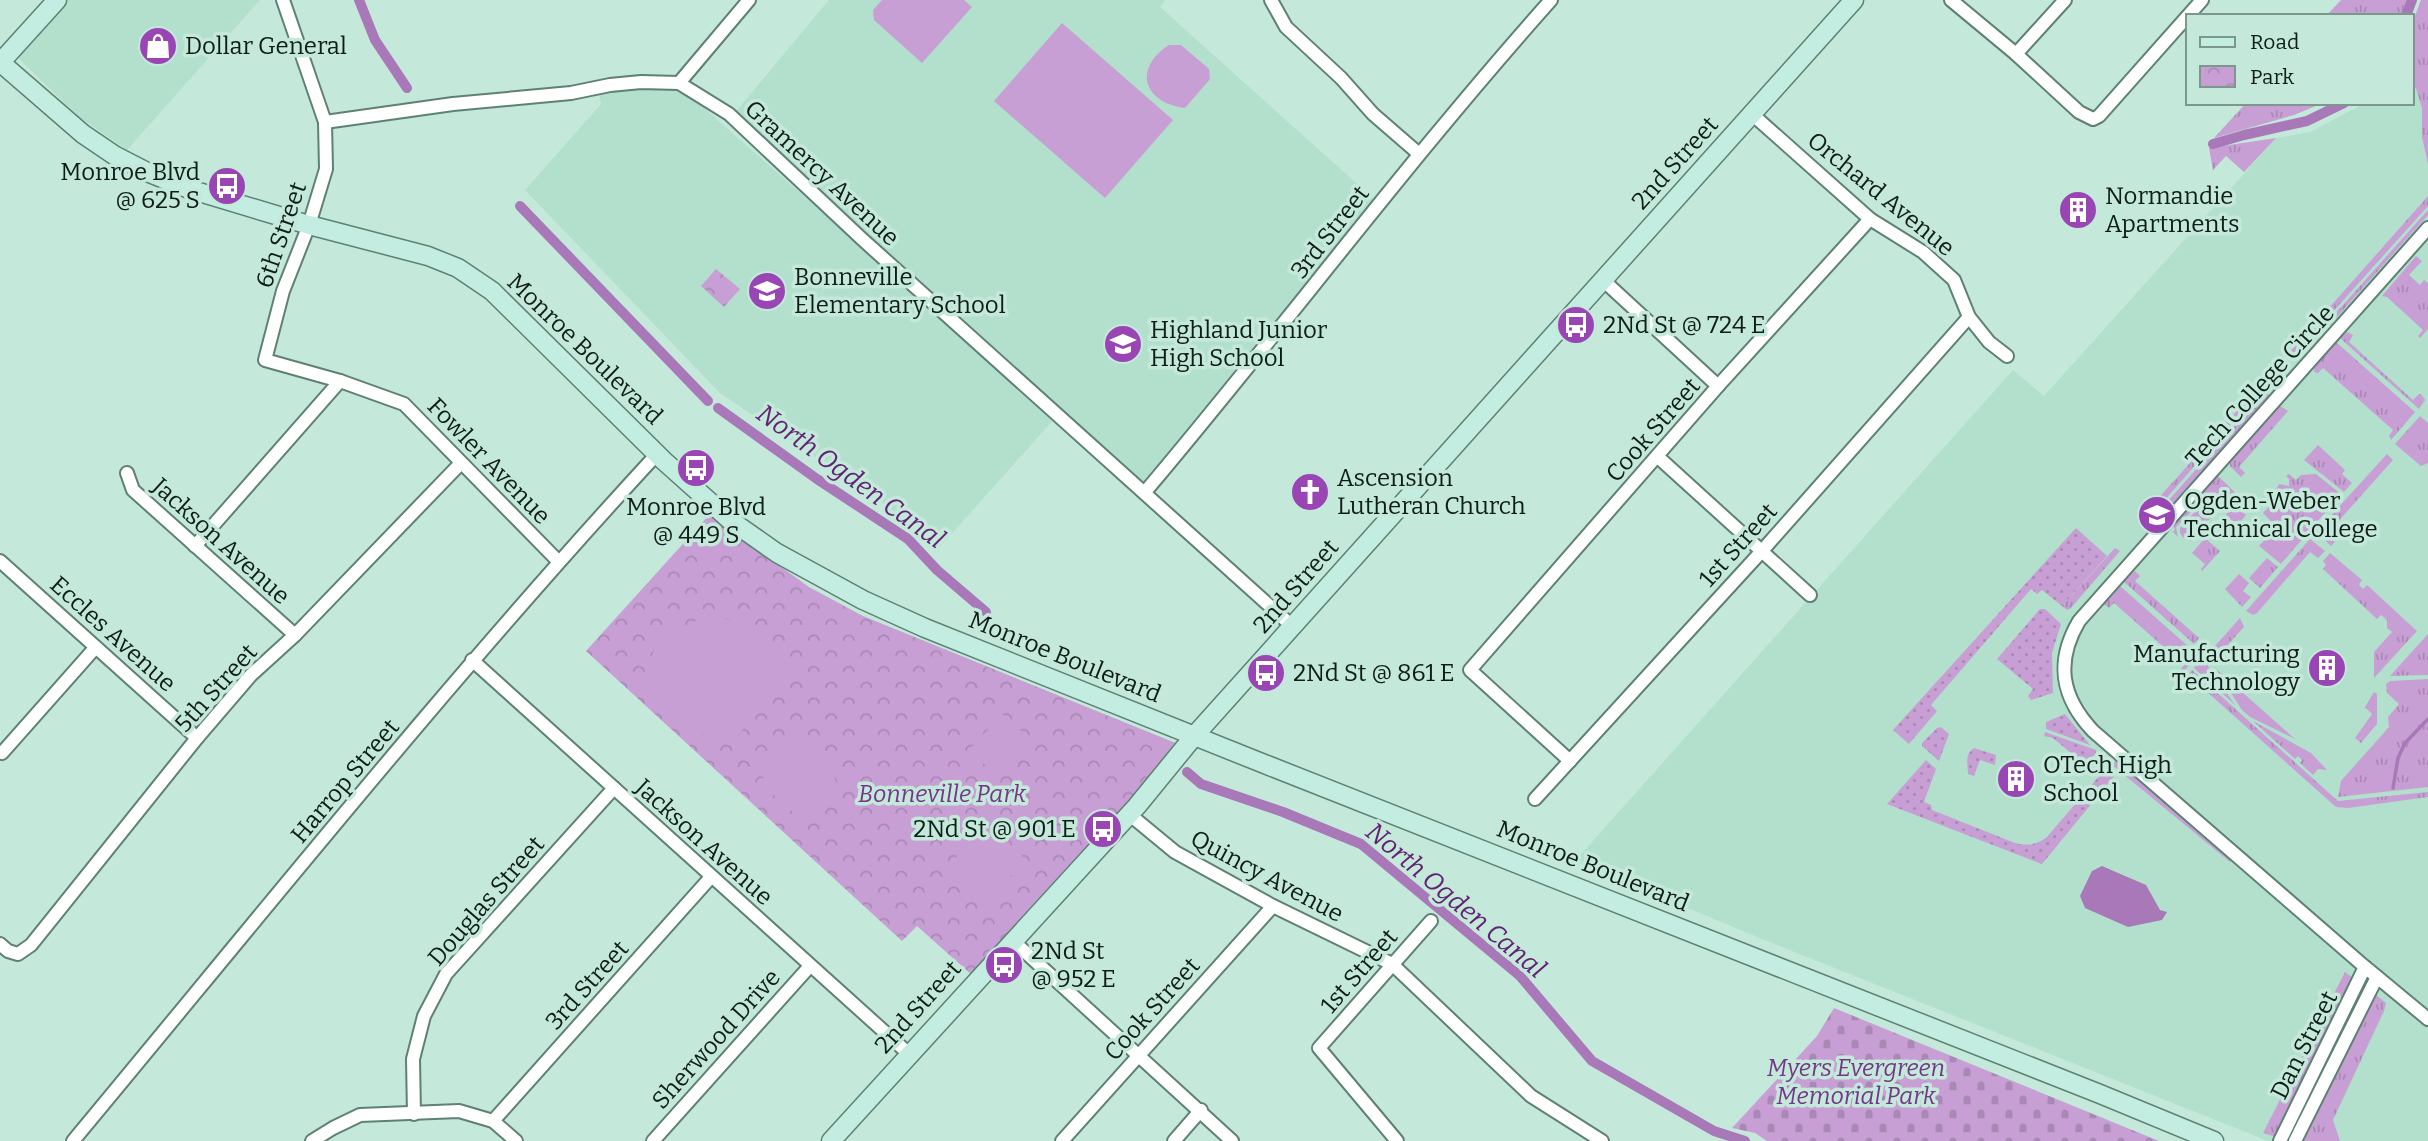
<svg xmlns="http://www.w3.org/2000/svg" width="2428" height="1141" font-family="Bitter,serif">
  <style>
    .built { fill: #b3dfcd }
    .grass { fill: url(#grass-tufts) }
    .cemetery { fill: url(#cemetery-stones) }
    .park { fill: url(#park-crowns) }
    .garden { fill: url(#garden-dots) }
    .pitch { fill: #c79fd4 }
    .water { fill: #a878b9 }
    .lines { fill: none; stroke-linecap: round; stroke-linejoin: round }
    .stream { stroke: #a878b9; stroke-width: 3.5 }
    .canal { stroke: #a878b9; stroke-width: 10 }
    .street-casing { stroke: #5e8173; stroke-width: 16 }
    .secondary-casing { stroke: #5e8173; stroke-width: 21 }
    .street { stroke: #fff; stroke-width: 12 }
    .secondary { stroke: #c4ede1; stroke-width: 18 }
    .labels { text-anchor: middle; stroke-width: 7; stroke-linejoin: round; paint-order: stroke }
    .poi-label { font-size: 24px; fill: #0f1d18; stroke: #c4e9da; text-anchor: start }
    .street-label { font-size: 24px; fill: #0f1d18; stroke: #c4e9da }
    .park-label { font-size: 24px; font-style: italic; fill: #743787; stroke: #c4e9da }
    .water-label { font-size: 26px; font-style: italic; fill: #612474; stroke: #c4e9da }
  </style>
  <defs>
    <pattern id="grass-tufts" width="24" height="20" patternUnits="userSpaceOnUse" patternTransform="scale(1.75)"><rect width="24" height="20" fill="#c79fd4"/><path d="M3 7l-1-3M5 7V3M7 7l1-3M15 17l-1-3M17 17v-4M19 17l1-3" fill="none" stroke="#aa88b5"/></pattern>
    <pattern id="cemetery-stones" width="16" height="16" patternUnits="userSpaceOnUse" patternTransform="scale(1.75)"><rect width="16" height="16" fill="#c79fd4"/><path d="M2 7V4a2 2 0 0 1 4 0v3zM10 15v-3a2 2 0 0 1 4 0v3z" fill="#aa88b5"/></pattern>
    <pattern id="park-crowns" width="20" height="18" patternUnits="userSpaceOnUse" patternTransform="scale(1.75)"><rect width="20" height="18" fill="#c79fd4"/><path d="M2 6a3 3 0 1 1 6 0M12 15a3 3 0 1 1 6 0" fill="none" stroke="#aa88b5"/></pattern>
    <pattern id="garden-dots" width="8" height="8" patternUnits="userSpaceOnUse" patternTransform="scale(1.75)"><rect width="8" height="8" fill="#c79fd4"/><path d="M2 2h.1M6 6h.1" fill="none" stroke="#aa88b5" stroke-width="1.8" stroke-linecap="round"/></pattern>
  </defs>
  <rect width="100%" height="100%" fill="#c4e9da"/>
  <!-- built -->
  <g class="built">
    <path d="M66 0H260L127 150 79 117 16 56Z"/>
    <path d="M829 0H1165L1160 7 1376 201 1144 487 733 115Z"/>
    <path d="M2421 0H2428V1141H2268L1767 941 1575 861 2013 370 2044 396 2276 138 2310 132 2365 103H2412V24Z"/>
    <path d="M679 86 1055 418 938 549 913 524 720 393 525 190 601 104 599 91Z"/>
  </g>
  <!-- grass -->
  <g class="grass">
    <path d="M2341 0H2409L2402 16H2326Z"/>
    <path d="M2421 0H2428V164L2422 137V108L2416 88 2412 87V24Z"/>
    <path d="M2246 103H2323L2294 115 2214 138Z"/>
    <path d="M2276 138 2244 172 2226 156 2213 170 2209 148Z"/>
    <path d="M2428 196V206L2294 355 2290 352Z"/>
    <path d="M2428 210V215L2328 327 2325 325Z"/>
    <path d="M2416 256 2422 261 2409 275 2420 285 2424 280 2428 283V329L2420 338 2418 336 2423 330 2387 297 2382 296Z"/>
    <path d="M2347 332 2353 335 2349 342 2413 400 2419 394H2421L2425 400 2419 409 2340 338Z"/>
    <path d="M2336 342 2415 412 2391 440 2389 436 2393 430 2323 368 2318 373 2314 372V367Z"/>
    <path d="M2259 386 2262 389 2149 518 2145 513Z"/>
    <path d="M2265 392 2269 395 2156 523 2151 520Z"/>
    <path d="M2280 406 2288 411 2239 467 2245 473 2241 477 2230 466V461Z"/>
    <path d="M2420 416 2428 423V463L2421 466 2395 444Z"/>
    <path d="M2318 445 2345 470 2342 474 2352 483 2344 492 2304 460Z"/>
    <path d="M2387 454 2393 460 2327 534 2335 542 2331 546 2316 532Z"/>
    <path d="M2289 474 2296 480 2301 475 2316 474 2341 494 2306 535 2273 529 2269 526 2272 522 2263 513 2271 504V500L2279 484 2289 486V479L2286 476Z"/>
    <path d="M2218 476 2244 501 2238 508 2246 515 2237 525 2226 515 2231 507 2226 500 2218 499 2213 504 2205 502 2200 503 2176 527 2178 537 2173 532 2175 529 2173 526Z"/>
    <path d="M2200 506 2211 507 2217 511 2210 519 2201 524C2197 532 2199 544 2185 540L2180 533V528Z"/>
    <path d="M2271 533 2304 537 2281 564 2259 546Z"/>
    <path d="M2205 538 2220 551 2202 571 2201 569 2205 564 2192 553Z"/>
    <path d="M2310 539 2325 551 2318 558 2310 552 2257 613 2253 615 2246 611Z"/>
    <path d="M2115 548 2120 551 2071 608 2067 610 2062 606Z"/>
    <path d="M2330 553 2362 580 2359 585 2363 589 2367 585 2417 631 2374 678V652L2392 632 2387 628V620L2381 615 2377 619 2323 569 2326 565 2323 561Z"/>
    <path d="M2267 558 2278 567 2260 588 2249 578Z"/>
    <path d="M2135 571 2140 576 2135 581 2199 638 2194 644 2123 581Z"/>
    <path d="M2239 574 2249 583 2243 591 2251 597 2242 607 2225 589Z"/>
    <path d="M2120 586 2198 655 2178 678 2176 676 2184 665 2114 603 2109 608 2104 604Z"/>
    <path d="M2240 618 2244 627 2213 661 2207 655Z"/>
    <path d="M2428 634V675L2390 676Z"/>
    <path d="M2203 659 2235 705 2194 668Z"/>
    <path d="M2214 667 2295 739 2250 717 2242 710Z"/>
    <path d="M2192 670 2338 801 2428 792V797L2348 808 2336 807 2197 683 2183 681Z"/>
    <path d="M2428 679V787L2338 797 2341 781 2389 727 2388 717 2399 704 2387 693 2386 684 2390 681Z"/>
    <path d="M2374 692 2377 694V724L2361 743 2355 738 2372 714 2365 707Z"/>
    <path d="M2253 721 2311 753 2327 770 2318 769 2313 775 2300 763 2302 760 2298 756 2295 759Z"/>
    <path d="M2120 759 2232 856 2230 862 2111 764Z"/>
    <path d="M2345 972 2354 979 2276 1137 2263 1133Z"/>
    <path d="M2376 995 2386 1003 2384 1011 2333 1120 2340 1141H2304Z"/>
  </g>
  <!-- cemetery -->
  <path class="cemetery" d="M1834 1008 2159 1141H1767L1755 1133 1732 1128 1817 1036Z"/>
  <!-- park -->
  <g class="park">
    <path d="M716 269 740 289 724 307 701 286Z"/>
    <path d="M709 515 809 587 863 616 1183 746 973 976 917 926 902 941 586 651Z"/>
  </g>
  <!-- garden -->
  <g class="garden">
    <path d="M2076 528 2107 556 2062 606 2042 590 2037 594 2031 589 1931 705 1937 711 1909 744 1893 730Z"/>
    <path d="M2040 609H2045L2061 624 2052 653 2053 693 2031 700 2028 696 2033 689 1997 659Z"/>
    <path d="M2065 714 2090 745 2046 729V722Z"/>
    <path d="M1941 727 1949 734 1939 761 1922 746V743L1937 728Z"/>
    <path d="M2045 732 2096 750V753L2088 762 2077 758 2053 738 2044 736Z"/>
    <path d="M1974 748 1996 755 1995 765 1980 760 1974 776 1968 774C1968 764 1964 755 1974 748Z"/>
    <path d="M1926 760 1936 769 1924 802 1931 805 1932 810 2015 843C2028 846 2036 845 2047 837L2106 768 2115 775 2042 864 1887 804Z"/>
  </g>
  <!-- pitch -->
  <g class="pitch">
    <path d="M882 0H964L972 7 922 63 874 20 873 10Z"/>
    <path d="M1062 23 1173 120 1105 198 994 101Z"/>
    <path d="M1169 45H1181L1209 69 1210 79 1185 108C1144 103 1132 69 1169 45Z"/>
    <path d="M709 617C747 619 771 632 788 668L734 741 717 745 644 690C646 645 668 628 709 617Z"/>
    <path d="M1002 714 1028 737 995 774 969 750Z"/>
    <path d="M795 729 826 755 836 781 802 820 764 786 762 767Z"/>
    <path d="M983 822 1022 855V865L985 902 961 880 956 852Z"/>
  </g>
  <!-- water -->
  <path class="water" d="M2102 866 2146 885 2160 910 2167 912 2162 920 2128 927 2085 908 2080 896 2092 871Z"/>
  <g class="lines">
    <!-- stream -->
    <path class="stream" d="M2393 788 2398 758 2405 743 2428 719"/>
    <!-- canal -->
    <g class="canal">
      <path d="M359 0 375 40 407 88"/>
      <path d="M2406 16 2412 0"/>
      <path d="M2213 144 2244 135 2307 121 2344 103"/>
      <path d="M520 206 708 401"/>
      <path d="M718 408 817 479 908 539 937 570 986 612"/>
      <path d="M1187 772 1201 784 1283 812 1361 844 1520 976 1592 1061 1714 1131 1745 1141"/>
    </g>
    <defs>
      <g id="street">
        <path d="M283 0 325 122 326 169 309 225 283 291 265 360 340 381 404 404 558 561"/>
        <path d="M1271 0 1286 27 1341 78 1373 114 1418 153"/>
        <path d="M1951 0 2016 54 2079 112 2093 119 2099 116 2202 0"/>
        <path d="M2016 54 2065 0"/>
        <path d="M679 83 749 0"/>
        <path d="M1752 114 1870 219 1923 252 1954 280 1969 317 1989 342 2007 356"/>
        <path d="M325 122 453 104 571 93 610 85 641 82 679 83 729 114 862 239 1292 626"/>
        <path d="M2428 228 2079 621C2055 662 2061 697 2093 731L2365 967 2428 1019"/>
        <path d="M1603 280 1718 386"/>
        <path d="M1658 457 1810 595"/>
        <path d="M127 473 133 490 295 635"/>
        <path d="M1145 492C1282 330 1409 159 1551 0"/>
        <path d="M195 546 340 381"/>
        <path d="M0 561 197 738"/>
        <path d="M472 660 909 1054"/>
        <path d="M0 752 2 753 95 648"/>
        <path d="M1570 761 1470 670 1718 386 1870 219"/>
        <path d="M1535 799 1761 552 1969 317"/>
        <path d="M1129 814 1175 852 1273 906 1392 964 1531 1096 1602 1141"/>
        <path d="M1012 940 1232 1141"/>
        <path d="M0 944 8 951 18 954 31 945 197 738 251 675 295 635 461 463"/>
        <path d="M414 1114 413 1059 424 1016 446 974 614 788"/>
        <path d="M493 1121 711 877"/>
        <path d="M73 1141C265 910 453 675 657 454"/>
        <path d="M312 1141 333 1128 360 1115 459 1111 493 1121 516 1141"/>
        <path d="M653 1141 810 966"/>
        <path d="M1062 1141 1273 906"/>
        <path d="M1174 1141 1201 1110"/>
        <path d="M1397 1141 1319 1048 1431 921"/>
        <path d="M2280 1141 2365 967"/>
        <path d="M2295 1141 2377 977"/>
      </g>
      <g id="secondary">
        <path d="M0 62 83 134 114 155 147 172 189 189 309 225 428 256 458 268 492 291 664 461 730 520 777 553 863 600 925 628 1262 763 2100 1094 2214 1141"/>
        <path d="M0 63 57 0"/>
        <path d="M831 1141 1137 806 1195 735 1854 0"/>
      </g>
    </defs>
    <!-- street casing -->
    <use href="#street" class="street-casing"/>
    <!-- secondary casing -->
    <use href="#secondary" class="secondary-casing"/>
    <!-- street -->
    <use href="#street" class="street"/>
    <!-- secondary -->
    <use href="#secondary" class="secondary"/>
  </g>
  <!-- icons -->
  <defs>
    <symbol id="shop-disc" viewBox="-11 -11 22 22"><circle r="9.5" fill="#9946b4" stroke="#c4e9da"/><path d="M-5-2.5h2.3a2.7 3.5 0 0 1 5.4 0H5L5.5 6h-11ZM-1.5-2.5h3a1.5 2.3 0 0 0-3 0Z" fill="#fff"/></symbol>
    <symbol id="bus-disc" viewBox="-11 -11 22 22"><circle r="9.5" fill="#9946b4" stroke="#c4e9da"/><path d="M-5-6H5V4H4V6H2V4H-2V6H-4V4H-5ZM-3.5-4V0h7V-4ZM-3.5 1.2v1.5H-2V1.2ZM2 1.2v1.5H3.5V1.2Z" fill="#fff"/></symbol>
    <symbol id="building-disc" viewBox="-11 -11 22 22"><circle r="9.5" fill="#9946b4" stroke="#c4e9da"/><path d="M-4-6H4V6H1V3H-1V6H-4ZM-2.5-4.3h1.7v1.8h-1.7ZM.8-4.3h1.7v1.8H.8ZM-2.5-1h1.7V.8h-1.7ZM.8-1h1.7V.8H.8Z" fill="#fff"/></symbol>
    <symbol id="school-disc" viewBox="-11 -11 22 22"><circle r="9.5" fill="#9946b4" stroke="#c4e9da"/><path d="M0-5L7-2L0 1L-7-2ZM-4 1L0 2.5L4 1V4Q0 6-4 4Z" fill="#fff"/></symbol>
    <symbol id="church-disc" viewBox="-11 -11 22 22"><circle r="9.5" fill="#9946b4" stroke="#c4e9da"/><path d="M-1.2-6h2.4v3.5h3.3v2.4h-3.3V6h-2.4V-.1h-3.3v-2.4h3.3Z" fill="#fff"/></symbol>
    <symbol id="university-disc" viewBox="-11 -11 22 22"><circle r="9.5" fill="#9946b4" stroke="#c4e9da"/><path d="M0-5L7-2L0 1L-7-2ZM-4 1L0 2.5L4 1V4Q0 6-4 4Z" fill="#fff"/></symbol>
  </defs>
  <g fill-rule="evenodd">
    <use href="#shop-disc" x="136" y="24" width="44" height="44"/>
    <use href="#bus-disc" x="205" y="164" width="44" height="44"/>
    <use href="#building-disc" x="2056" y="188" width="44" height="44"/>
    <use href="#school-disc" x="745" y="269" width="44" height="44"/>
    <use href="#bus-disc" x="1554" y="303" width="44" height="44"/>
    <use href="#school-disc" x="1101" y="322" width="44" height="44"/>
    <use href="#bus-disc" x="674" y="446" width="44" height="44"/>
    <use href="#church-disc" x="1288" y="470" width="44" height="44"/>
    <use href="#university-disc" x="2135" y="493" width="44" height="44"/>
    <use href="#building-disc" x="2305" y="646" width="44" height="44"/>
    <use href="#bus-disc" x="1244" y="651" width="44" height="44"/>
    <use href="#building-disc" x="1994" y="757" width="44" height="44"/>
    <use href="#bus-disc" x="1081" y="807" width="44" height="44"/>
    <use href="#bus-disc" x="982" y="943" width="44" height="44"/>
  </g>
  <g class="labels">
    <!-- poi labels -->
    <g class="poi-label">
      <text x="185" y="54">Dollar General</text>
      <text x="200" y="180" text-anchor="end">Monroe Blvd<tspan x="200" dy="28">@ 625 S</tspan></text>
      <text x="2105" y="204">Normandie<tspan x="2105" dy="28">Apartments</tspan></text>
      <text x="794" y="285">Bonneville<tspan x="794" dy="28">Elementary School</tspan></text>
      <text x="1603" y="333">2Nd St @ 724 E</text>
      <text x="1150" y="338">Highland Junior<tspan x="1150" dy="28">High School</tspan></text>
      <text x="1337" y="486">Ascension<tspan x="1337" dy="28">Lutheran Church</tspan></text>
      <text x="2184" y="509">Ogden-Weber<tspan x="2184" dy="28">Technical College</tspan></text>
      <text x="696" y="515" text-anchor="middle">Monroe Blvd<tspan x="696" dy="28">@ 449 S</tspan></text>
      <text x="2300" y="662" text-anchor="end">Manufacturing<tspan x="2300" dy="28">Technology</tspan></text>
      <text x="1293" y="681">2Nd St @ 861 E</text>
      <text x="2043" y="773">OTech High<tspan x="2043" dy="28">School</tspan></text>
      <text x="1076" y="837" text-anchor="end">2Nd St @ 901 E</text>
      <text x="1031" y="959">2Nd St<tspan x="1031" dy="28">@ 952 E</tspan></text>
    </g>
    <!-- street labels -->
    <g class="street-label">
      <text transform="translate(1675 163) rotate(-48)" y="8">2nd Street</text>
      <text transform="translate(822 173) rotate(43)" y="8">Gramercy Avenue</text>
      <text transform="translate(1881 194) rotate(39)" y="8">Orchard Avenue</text>
      <text transform="translate(1330 232) rotate(-52)" y="8">3rd Street</text>
      <text transform="translate(281 235) rotate(-71)" y="8">6th Street</text>
      <text transform="translate(585 349) rotate(44)" y="8">Monroe Boulevard</text>
      <text transform="translate(2260 386) rotate(-48)" y="8">Tech College Circle</text>
      <text transform="translate(1653 430) rotate(-49)" y="8">Cook Street</text>
      <text transform="translate(489 461) rotate(46)" y="8">Fowler Avenue</text>
      <text transform="translate(221 541) rotate(42)" y="8">Jackson Avenue</text>
      <text transform="translate(1738 545) rotate(-48)" y="8">1st Street</text>
      <text transform="translate(1296 586) rotate(-49)" y="8">2nd Street</text>
      <text transform="translate(113 634) rotate(42)" y="8">Eccles Avenue</text>
      <text transform="translate(1065 657) rotate(22)" y="8">Monroe Boulevard</text>
      <text transform="translate(216 688) rotate(-48)" y="8">5th Street</text>
      <text transform="translate(345 781) rotate(-50)" y="8">Harrop Street</text>
      <text transform="translate(704 842) rotate(42)" y="8">Jackson Avenue</text>
      <text transform="translate(1593 866) rotate(22)" y="8">Monroe Boulevard</text>
      <text transform="translate(1267 876) rotate(28)" y="8">Quincy Avenue</text>
      <text transform="translate(486 901) rotate(-49)" y="8">Douglas Street</text>
      <text transform="translate(1359 971) rotate(-49)" y="8">1st Street</text>
      <text transform="translate(587 985) rotate(-48)" y="8">3rd Street</text>
      <text transform="translate(918 1007) rotate(-48)" y="8">2nd Street</text>
      <text transform="translate(1152 1009) rotate(-48)" y="8">Cook Street</text>
      <text transform="translate(716 1039) rotate(-48)" y="8">Sherwood Drive</text>
      <text transform="translate(2304 1045) rotate(-63)" y="8">Dan Street</text>
    </g>
    <!-- park labels -->
    <g class="park-label">
      <text x="942" y="802">Bonneville Park</text>
      <text x="1856" y="1076">Myers Evergreen<tspan x="1856" dy="28">Memorial Park</tspan></text>
    </g>
    <!-- water labels -->
    <g class="water-label">
      <text transform="translate(851 476) rotate(36)" y="9">North Ogden Canal</text>
      <text transform="translate(1456 900) rotate(40)" y="9">North Ogden Canal</text>
    </g>
  </g>
  <!-- legend -->
  <rect x="2186" y="14" width="228" height="91" fill="#c4e9da" stroke="#7c978c" stroke-width="2"/>
  <rect x="2200" y="37" width="35" height="10" fill="#c4ede1" stroke="#7c978c" stroke-width="2"/>
  <text x="2250" y="49" font-size="21" fill="#0f1d18">Road</text>
  <rect x="2200" y="66" width="35" height="21" fill="url(#park-crowns)" stroke="#7c978c" stroke-width="2"/>
  <text x="2250" y="84" font-size="21" fill="#0f1d18">Park</text>
</svg>
